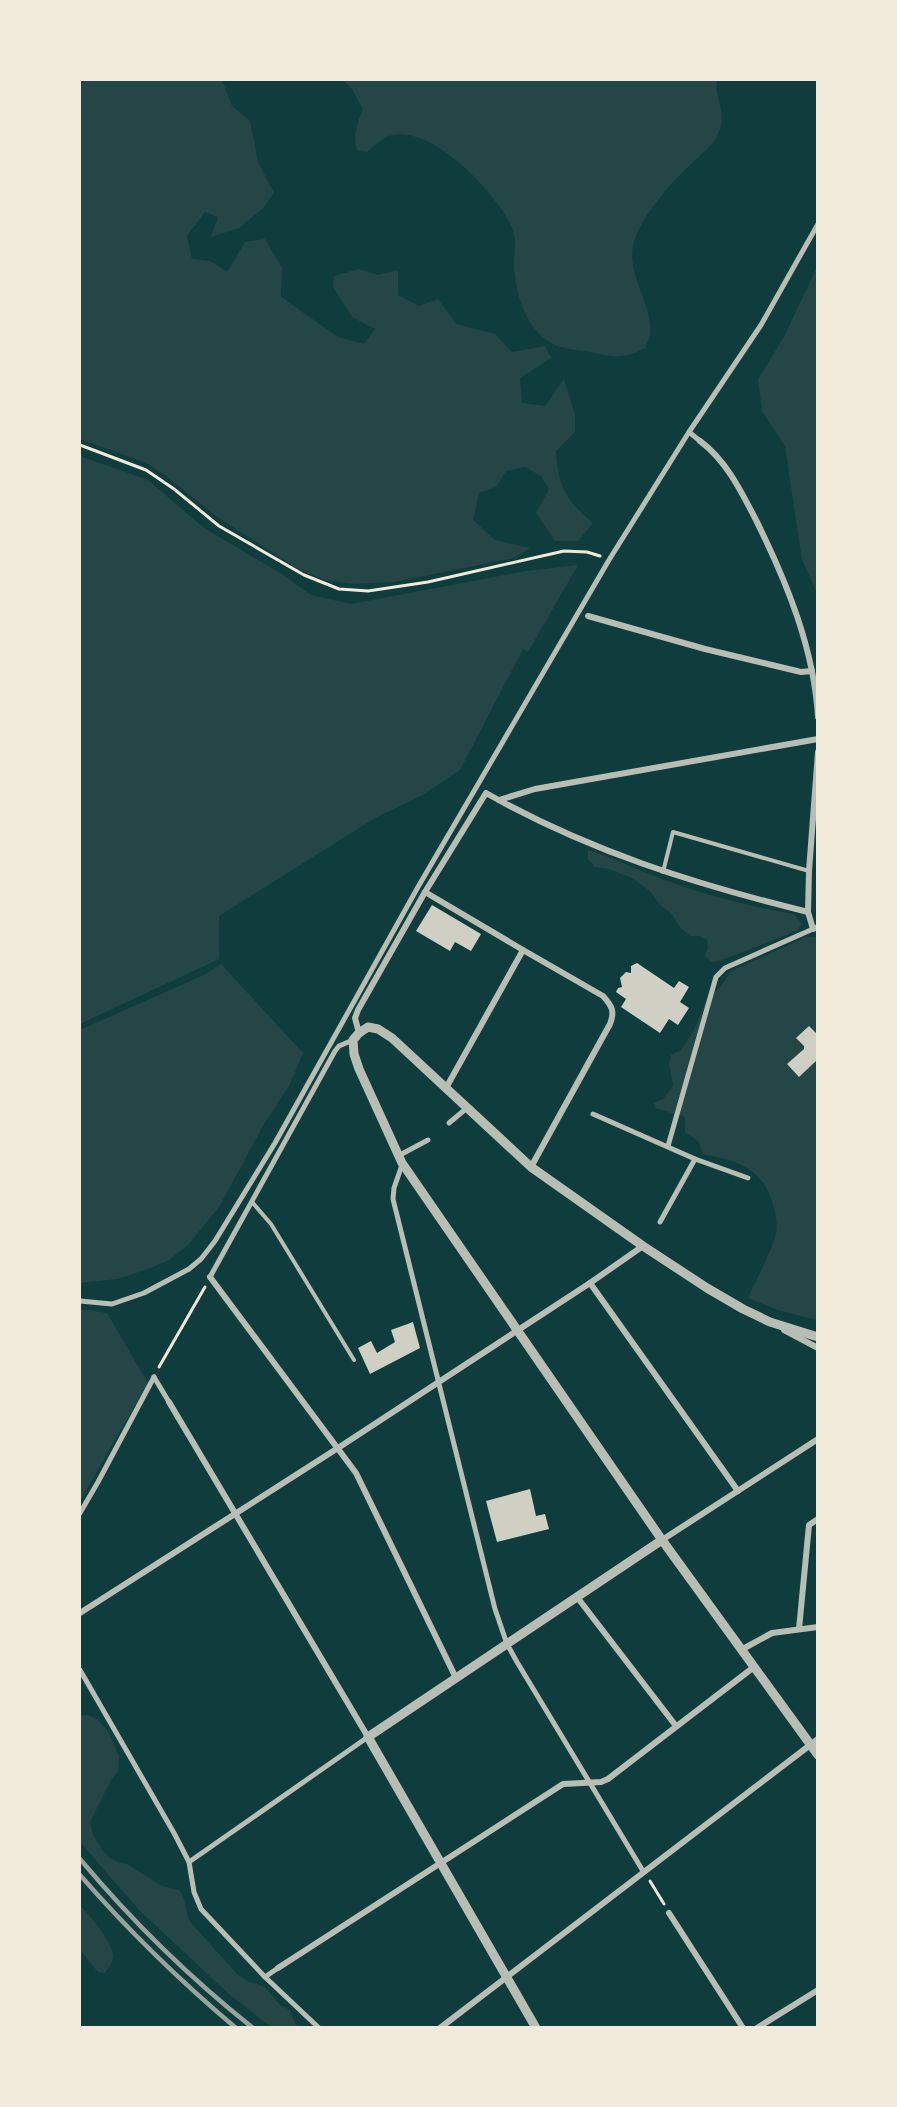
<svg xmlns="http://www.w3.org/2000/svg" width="897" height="2107" font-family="'Sofia Sans Condensed',sans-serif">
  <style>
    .green { fill: #244646 }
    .building { fill: #cfcfc3 }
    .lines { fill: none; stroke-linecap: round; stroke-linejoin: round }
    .path { stroke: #f1e9da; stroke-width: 3 }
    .service { stroke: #b8beb3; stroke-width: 4 }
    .pedestrian { stroke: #b8beb3; stroke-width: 5 }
    .minor { stroke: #b8beb3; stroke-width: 6 }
    .tertiary { stroke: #b8beb3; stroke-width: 9 }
    .rail { stroke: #97a49c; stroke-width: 4.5 }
  </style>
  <rect width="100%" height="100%" fill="#0f3d3e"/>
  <!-- green -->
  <g class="green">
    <path d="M80 80H222L232 106 250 121 258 162 274 193 263 208 239 228 211 237 218 217 205 212 187 236 192 259 210 261 227 272 245 242 265 239 282 268 281 297 338 337 364 344 375 329 352 317 333 287 334 276 359 269 378 275 398 270V295L419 306 438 299 456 324 495 334 512 352 545 346 551 358 520 378 522 403 545 406 564 379 575 415V432L556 451C558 486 565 500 593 523L578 541H555L536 513 549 489 541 476 525 467 506 471 496 487 479 493 473 520 495 540 530 548 514 558 394 582 354 584 325 580 296 568 262 546 216 516 165 475 146 463 80 439Z"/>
    <path d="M343 80H717C714 96 726 112 720 129 715 145 699 156 688 167 669 185 638 220 633 246 627 277 654 306 650 335 649 339 647 344 645 348 619 361 612 356 584 351 574 350 562 348 553 344 526 330 515 293 514 265 514 250 518 241 511 225 495 192 430 122 389 136 381 139 373 147 367 152L358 151C351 138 358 122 363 109L352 89Z"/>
    <path d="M817 267V593L802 560 785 446 762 411 758 379 784 337Z"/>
    <path d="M80 456 148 480 204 528 280 573 311 595 351 604 526 571 578 565 528 652 523 649 460 770 421 796 375 818 219 916V959L80 1024Z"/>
    <path d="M588 850C610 856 630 867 652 875 697 893 746 906 794 914L802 924 797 931 719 961 712 962 705 956 708 948 707 940 699 936H690L680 927 671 913 660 905 650 891 632 878 609 869 595 867 588 859Z"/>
    <path d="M806 937H817V1320L778 1310 748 1298C756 1280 772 1251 776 1233 778 1223 775 1210 772 1201 761 1167 735 1160 703 1154L698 1141 685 1132V1117L655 1108 654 1103 663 1099 673 1086 669 1064 671 1055 681 1050 693 1032 707 999 721 986 731 971Z"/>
    <path d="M221 964 303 1053 290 1084 264 1124 219 1207 188 1245 169 1260 145 1270 117 1279 80 1283V1030L206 974Z"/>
    <path d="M80 1309 107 1313 148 1383 80 1501Z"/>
    <path d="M88 1715 97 1719 108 1731 119 1756 118 1771 111 1780 90 1822 93 1835 102 1850 110 1858 120 1863 127 1864 162 1886 179 1890C187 1899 184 1912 191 1923L238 1975 247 1981 265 1987 280 2005 290 2010 295 2024 299 2027H271L230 1995 139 1910 80 1842V1716Z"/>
    <path d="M80 1906C89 1913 114 1945 113 1956 113 1963 109 1967 105 1973L98 1972 80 1950Z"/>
  </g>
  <!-- building -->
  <g class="building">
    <path d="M432 905 481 934 471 951 455 942 450 951 416 931Z"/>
    <path d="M637 963 674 988 679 981 689 987 680 1002 689 1008 678 1025 669 1019 660 1033 621 1007 626 999 616 992 618 988 622 987 620 978 626 972 631 973V966Z"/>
    <path d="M809 1026 818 1035V1063L816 1061 799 1077 787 1064 804 1049V1046L796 1038Z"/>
    <path d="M413 1322 420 1348 370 1374 358 1348 371 1341 377 1353 395 1342 391 1330Z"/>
    <path d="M530 1489 536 1516 545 1514 549 1529 497 1542 486 1501Z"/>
  </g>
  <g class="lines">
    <!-- path -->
    <g class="path">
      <path d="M80 445 146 470 174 489 219 526 304 575 339 589 368 591 428 582 564 551 587 552 600 556"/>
      <path d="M159 1367 205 1287"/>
      <path d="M650 1881 664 1904"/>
    </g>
    <!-- service -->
    <g class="service">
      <path d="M663 872 673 832 809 871"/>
      <path d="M252 1202 271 1224 354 1360"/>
    </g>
    <!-- pedestrian -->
    <g class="pedestrian">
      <path d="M689 432 700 441"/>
      <path d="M593 1114 695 1159 748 1178"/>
      <path d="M449 1123 467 1108"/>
      <path d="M668 1146 716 977 725 968 813 929"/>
      <path d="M398 1156 428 1140"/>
      <path d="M402 1165 394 1188 393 1199 495 1609 507 1644 517 1662 643 1871"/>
      <path d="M660 1222 695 1159"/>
      <path d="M210 1277 335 1051 339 1046 353 1040"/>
      <path d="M80 1301 112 1304 144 1293 189 1269 201 1259 215 1241 275 1143 418 887 609 560 689 432 761 325 818 224"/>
      <path d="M154 1377 169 1402"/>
      <path d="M80 1513 98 1482 154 1377"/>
      <path d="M80 1670 174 1833 189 1862 194 1892 201 1909 265 1977 319 2028"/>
      <path d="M189 1862 368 1737"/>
      <path d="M265 1977 278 1968"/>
    </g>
    <!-- minor -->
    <g class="minor">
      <path d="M700 441C727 461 742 493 757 522 787 583 814 649 818 717"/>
      <path d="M588 616 705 649 801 672 812 671"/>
      <path d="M818 752 809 871 808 912 813 929 818 927"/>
      <path d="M499 800 535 789 818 739"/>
      <path d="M425 892 523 950 603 996C612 1006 615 1011 610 1024L531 1167"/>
      <path d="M359 1033 355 1018 358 1010 425 892 486 793C589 851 694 884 808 912"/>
      <path d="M446 1088 523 950"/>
      <path d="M210 1277 356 1473 456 1678"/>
      <path d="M590 1283 738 1491"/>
      <path d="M784 1330 818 1348"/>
      <path d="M169 1402 368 1737"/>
      <path d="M662 1540 818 1439"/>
      <path d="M577 1597 676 1726"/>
      <path d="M80 1613 338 1448 590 1283 643 1246"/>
      <path d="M799 1629 809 1525 818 1519"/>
      <path d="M741 1650 772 1633 818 1627"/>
      <path d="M669 1913 743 2028"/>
      <path d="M278 1968 563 1784 601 1782 608 1779 754 1667"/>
      <path d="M440 2028 818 1739"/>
      <path d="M757 2028 818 1990"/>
    </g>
    <!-- tertiary -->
    <g class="tertiary">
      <path d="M818 1337 770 1322 743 1309 707 1288 643 1246 531 1167 392 1038 378 1029 368 1027 359 1033 353 1040 354 1054 359 1069 402 1163 662 1540 818 1755"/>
      <path d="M536 2028 368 1737 662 1540"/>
    </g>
    <!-- rail -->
    <g class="rail">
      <path d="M80 1859C131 1920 190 1978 253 2028"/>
      <path d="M80 1875C128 1930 180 1981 236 2028"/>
    </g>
  </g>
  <!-- border -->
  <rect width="897" height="2107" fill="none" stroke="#f1e9da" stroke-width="162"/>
</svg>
